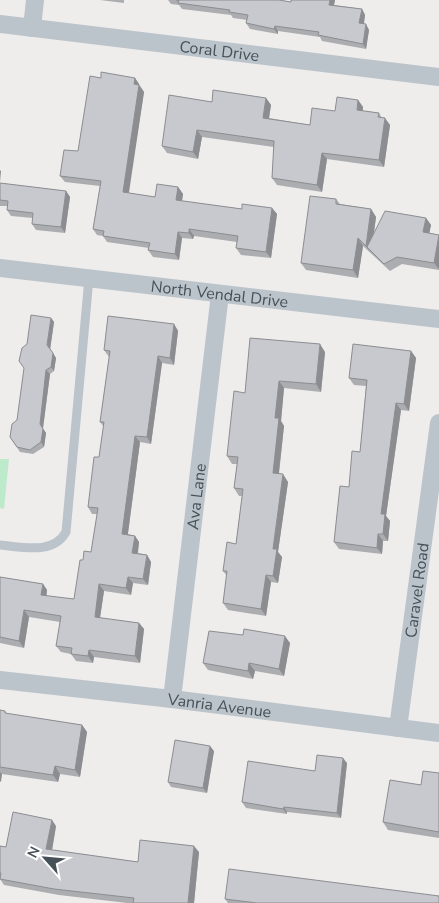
<svg xmlns="http://www.w3.org/2000/svg" width="439" height="903" font-family="'Nunito Sans',sans-serif">
  <style>
    .green { fill: #bceacb }
    .lines { fill: none; stroke-linecap: round; stroke-linejoin: round }
    .service { stroke: #bbc4ca; stroke-width: 9 }
    .minor { stroke: #bbc4ca; stroke-width: 18 }
    .wall { fill: #abadb1 }
    .shaded-wall { fill: #8b8d90 }
    .building { fill: #c7c9ce; stroke: #8b8d90 }
    .labels { text-anchor: middle; stroke-width: 5; stroke-linejoin: round; paint-order: stroke }
    .street-label { font-size: 16px; fill: #465058; stroke: #fff }
  </style>
  <rect width="100%" height="100%" fill="#efecec"/>
  <!-- green -->
  <path class="green" d="M0 459H9L4 509 0 508Z"/>
  <g class="lines">
    <!-- service -->
    <path class="service" d="M0 545C23 547 53 555 66 532L89 278"/>
    <!-- minor -->
    <g class="minor">
      <path id="s1" d="M0 24 439 77"/>
      <path d="M32 28 35 0"/>
      <path id="s2" d="M0 268 439 319"/>
      <path id="s3" d="M0 680 172 699 439 733"/>
      <path id="s4" d="M172 699 220 294"/>
      <path id="s5" d="M398 728 439 423"/>
    </g>
  </g>
  <!-- wall -->
  <g class="wall">
    <path d="M100 0H124V3Z"/>
    <path d="M168 0H279L291 2V0H335L334 5 362 9 365 15 364 24 369 30 366 49 322 41 320 37 278 31V34L250 29 246 23 247 20 233 18 231 15 182 9 179 5 171 4Z"/>
    <path d="M101 78H135L144 92 128 193 155 197 178 187 183 194 182 201 242 209 272 208 277 214 271 258 241 255 236 248 237 242 194 236 193 239 182 238 179 260 153 257 148 250 149 248 107 242 103 236 97 235 93 229 100 186 65 182 60 176 78 151Z"/>
    <path d="M266 98 271 105 269 118 310 125 358 100 363 107V111L379 113 382 118 390 125 384 167 327 159 322 192 277 185 272 178 274 147 202 137 198 159 167 153 162 146 212 102Z"/>
    <path d="M0 183 66 191 70 197 65 233 36 230 32 224 33 218 11 216 7 210V206H0Z"/>
    <path d="M336 199 340 204 371 209 376 217 374 234 426 218 431 225 429 233 439 235V270L402 264 390 271 363 246 358 278 306 270 301 263Z"/>
    <path d="M51 318 54 322 50 349 56 358 54 371 50 374 43 428 46 433 44 447 33 454 20 452 10 437 17 420Z"/>
    <path d="M174 324 178 331 174 365 162 363 151 444 140 442 128 534 135 536 139 542 138 553 147 555 151 562 148 585 133 583 131 595 104 591 100 618 139 623 144 629 140 663 94 657 93 663 76 661 71 654 61 652 56 646 60 622 29 617 24 648 0 643V577L43 584 47 590 46 596 74 599 83 560 91 552 97 514H92L88 507 99 457 104 427 100 422 109 357 104 350Z"/>
    <path d="M411 351 416 358 409 411 401 410 386 516 390 521 388 541H383L382 554 339 549 334 542 349 487 360 452 366 386 354 385 349 378Z"/>
    <path d="M325 352 321 392 284 388 281 421 284 426 279 474 288 482 278 552 282 557 278 583 271 582 266 616 228 610 223 603 227 576 223 571 236 544 242 496H239L234 488 237 464H232L227 456 245 393Z"/>
    <path d="M290 643 284 676 255 671 253 679 208 670 203 663Z"/>
    <path d="M0 710 5 711 7 714 82 725 87 732 80 777 60 774 58 782 2 774 0 782Z"/>
    <path d="M214 751 207 793 171 787 168 782Z"/>
    <path d="M347 763 341 818 287 812V814L246 808 242 802 315 771Z"/>
    <path d="M439 773V838L388 830 383 822 421 785Z"/>
    <path d="M56 826 52 850 138 862 199 852 194 903H127L59 895 4 885 0 879V846L6 847Z"/>
    <path d="M225 899 439 903H228Z"/>
  </g>
  <!-- shaded-wall -->
  <g class="shaded-wall">
    <path d="M330 0H335L333 10 329 5Z"/>
    <path d="M362 9 365 15 363 28 359 23Z"/>
    <path d="M366 24 369 30 366 49 363 44Z"/>
    <path d="M275 26 278 31V34L274 29Z"/>
    <path d="M135 78 139 84 138 91 134 84Z"/>
    <path d="M139 85 144 92 128 199 123 192Z"/>
    <path d="M266 98 271 105 268 124 263 118Z"/>
    <path d="M358 100 363 107 362 117 357 110Z"/>
    <path d="M385 118 390 125 384 167 379 160Z"/>
    <path d="M197 130 202 137 198 159 193 152Z"/>
    <path d="M322 153 327 159 322 192 317 185Z"/>
    <path d="M0 170 1 171 0 182Z"/>
    <path d="M178 187 183 194 181 207 176 200Z"/>
    <path d="M66 191 70 197 65 233 61 227Z"/>
    <path d="M272 208 277 214 271 258 266 252Z"/>
    <path d="M371 209 376 217 371 251 367 247 371 253 366 246Z"/>
    <path d="M426 218 431 225 428 240 423 232Z"/>
    <path d="M189 229 194 236 193 239 189 233Z"/>
    <path d="M178 232 182 238 179 260 175 254Z"/>
    <path d="M439 235V269L434 263Z"/>
    <path d="M358 238 363 246 358 278 353 270Z"/>
    <path d="M51 318 54 322 50 350 47 345Z"/>
    <path d="M174 324 178 331 174 365 170 358Z"/>
    <path d="M320 344 325 352 321 392 316 384Z"/>
    <path d="M411 351 416 358 409 411 404 404Z"/>
    <path d="M53 353 56 358 54 371 51 367Z"/>
    <path d="M158 356 162 363 151 444 147 437Z"/>
    <path d="M46 370 50 374 43 428 40 424Z"/>
    <path d="M279 381 284 388 281 421 284 426 278 480 273 473 275 418Z"/>
    <path d="M396 403 401 410 386 516 390 521 388 541 383 534 381 514Z"/>
    <path d="M43 429 46 433 44 447 41 442Z"/>
    <path d="M135 436 140 442 127 540 122 534Z"/>
    <path d="M283 474 288 482 278 552 282 557 278 583 273 576V549Z"/>
    <path d="M378 534 383 541 382 554 377 548Z"/>
    <path d="M135 536 139 542 137 559 132 553Z"/>
    <path d="M147 555 151 562 148 585 143 579Z"/>
    <path d="M266 575 271 582 266 616 261 609Z"/>
    <path d="M128 577 133 583 131 595 126 588Z"/>
    <path d="M43 584 47 590 46 602 41 595Z"/>
    <path d="M99 584 104 591 99 624 95 617Z"/>
    <path d="M24 610 29 617 24 648 19 641Z"/>
    <path d="M139 623 144 629 140 663 135 656Z"/>
    <path d="M285 636 290 643 284 676 279 669Z"/>
    <path d="M89 650 94 657 93 663 88 656Z"/>
    <path d="M249 663 255 671 253 679 248 671Z"/>
    <path d="M82 725 87 732 80 777 75 770Z"/>
    <path d="M210 746 214 751 207 793 203 788Z"/>
    <path d="M343 758 347 763 341 818 337 813Z"/>
    <path d="M55 766 60 774 58 782 53 775Z"/>
    <path d="M0 772 2 774 1 782 0 781Z"/>
    <path d="M284 807 287 812V814L283 809Z"/>
    <path d="M52 820 56 826 51 856 46 849Z"/>
    <path d="M194 846 199 852 194 903H188Z"/>
  </g>
  <!-- building -->
  <g class="building">
    <path d="M176 0H279L291 2V0H330L329 5 362 9 359 23 366 24 363 44 318 35 319 32 275 26 274 29 246 23 248 15 229 12 230 10 178 3 179 0Z"/>
    <path d="M101 72 135 78 134 84 139 85 123 192 155 197 157 184 178 187 176 200 242 209V204L272 208 266 252 236 248 238 236 189 229V233L178 232 175 254 148 250 150 243 103 236 104 231 93 229 101 181 60 176 64 150 78 151 90 76 101 78Z"/>
    <path d="M213 90 266 98 263 118 310 125 312 108 335 111 337 97 358 100 357 110 379 113 378 117 385 118 379 160 322 153 317 185 272 178 274 141 197 130 193 152 162 146 169 95 212 102Z"/>
    <path d="M0 183 66 191 61 227 32 224 33 213 7 210 8 201 0 200Z"/>
    <path d="M310 196 336 199V204L371 209 366 246 358 238 353 270 301 263Z"/>
    <path d="M385 211 426 218 423 232 439 235 434 263 397 257 384 264 367 247Z"/>
    <path d="M31 315 51 318 47 345 53 353 51 367 46 370 40 424 43 429 41 442 30 450 17 447 10 437 12 424 17 420 24 368 19 361 22 348 27 344Z"/>
    <path d="M108 316 174 324 170 358 158 356 147 437 135 436 122 534 135 536 132 553 147 555 143 579 128 577 126 588 99 584 95 617 139 623 135 656 89 650 88 656 71 654 72 648 56 646 61 616 24 610 19 641 0 637V577L43 584 41 595 74 599 80 560H83L84 551 91 552 98 508 88 507 94 457H99L104 422H100L110 351 104 350Z"/>
    <path d="M250 338 320 344 316 384 279 381 275 418H279L273 473 283 474 273 549H277L273 576 266 575 261 609 223 603 227 571H223L227 542 236 544 243 489 234 488 238 457 227 456 234 391 245 393Z"/>
    <path d="M353 344 411 351 404 404 396 403 381 514H385L383 534H378L377 548 334 542 340 486 349 487 352 451 360 452 367 380 349 378Z"/>
    <path d="M244 629 285 636 279 669 249 663 248 671 203 663 209 631 243 635Z"/>
    <path d="M0 710 5 711V713L82 725 75 770 55 766 53 775 0 767Z"/>
    <path d="M175 740 210 746 203 788 168 782Z"/>
    <path d="M317 755 343 758 337 813 284 807 283 809 242 802 248 761 315 771Z"/>
    <path d="M423 771 439 773V832L383 822 390 780 421 785Z"/>
    <path d="M13 812 52 820 46 849 138 862 140 840 194 846 188 903H133L134 898 54 889 0 879 1 873H0V846L6 847Z"/>
    <path d="M229 869 439 896V903H257L225 899Z"/>
  </g>
  <g class="labels">
    <!-- street labels -->
    <g class="street-label">
      <text dy="6" stroke="none"><textPath href="#s1" startOffset="221">Coral Drive</textPath></text>
      <text dy="6" stroke="none"><textPath href="#s2" startOffset="221">North Vendal Drive</textPath></text>
      <text dy="6" stroke="none"><textPath href="#s4" startOffset="204">Ava Lane</textPath></text>
      <text dy="6" stroke="none"><textPath href="#s5" startOffset="139">Caravel Road</textPath></text>
      <text dy="6" stroke="none"><textPath href="#s3" startOffset="221">Vanria Avenue</textPath></text>
    </g>
  </g>
  <!-- north arrow -->
  <g transform="translate(45 858) rotate(297)" stroke="#ffffff" stroke-width="4" paint-order="stroke">
  <path d="M0-4L9 19L0 12L-9 19Z" fill="#465058"/>
  <text y="-8" font-size="14" font-weight="bold" text-anchor="middle" fill="#465058">N</text>
  </g>
</svg>
